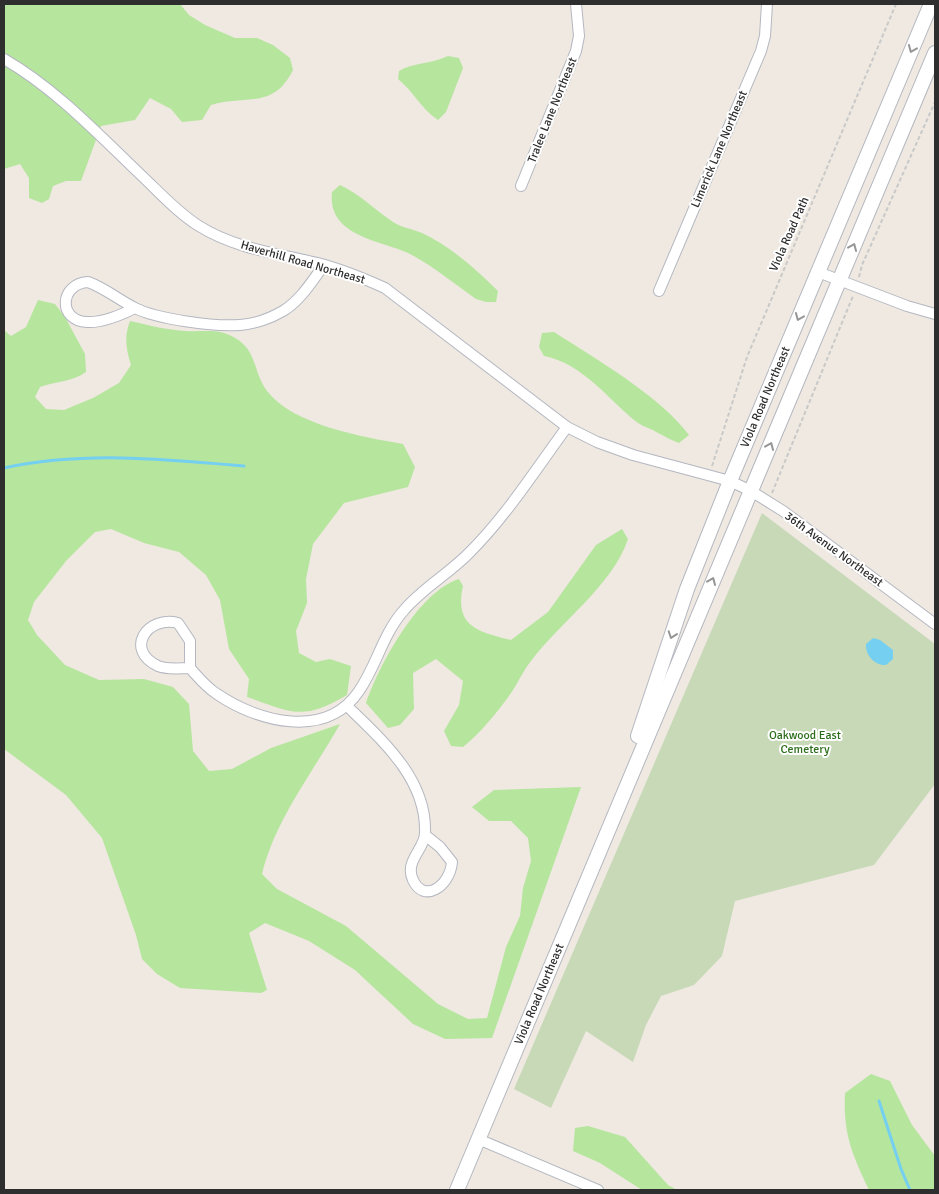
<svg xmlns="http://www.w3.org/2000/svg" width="939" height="1194" font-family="Signika,sans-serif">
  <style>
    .green { fill: #b6e59e }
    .cemetery { fill: #c8d9b8 }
    .water { fill: #75cff0 }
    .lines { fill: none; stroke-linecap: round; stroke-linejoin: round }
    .stream { stroke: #75cff0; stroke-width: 3 }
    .minor-casing { stroke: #b4b7c1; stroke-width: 12 }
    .secondary-casing { stroke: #b4b7c1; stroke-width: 16 }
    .path { stroke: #c9c9c9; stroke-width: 2; stroke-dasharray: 4 2.5; stroke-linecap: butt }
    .minor { stroke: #fff; stroke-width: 10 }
    .secondary { stroke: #fff; stroke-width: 14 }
    .oneway { stroke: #969696 }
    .labels { text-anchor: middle; stroke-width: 4; stroke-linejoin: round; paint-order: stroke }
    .street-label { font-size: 12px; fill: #2e2e2e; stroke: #fff }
    .park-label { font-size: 12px; fill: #2c6e1b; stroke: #fff }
  </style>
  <rect width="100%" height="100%" fill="#efe9e1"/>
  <!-- green -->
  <g class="green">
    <path d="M4 4H180L189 15 205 25 235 38H257L273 45 290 58 293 70C273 110 248 94 211 105L202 120 182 122 171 109 150 98 135 120 101 126 81 181H66L53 186 49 199 42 203 29 198V178L20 164 4 169Z"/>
    <path d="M448 56 459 58 463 68 446 112 438 120C421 109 414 92 398 79L399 71C414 62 432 64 448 56Z"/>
    <path d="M340 185C360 194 375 210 393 222 402 228 413 229 422 233 451 247 475 268 498 291L496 302H486L476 299C455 284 434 267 412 255 383 240 327 238 332 192Z"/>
    <path d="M38 300 55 304 65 317 85 354 86 372C72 382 57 381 40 387L35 397 46 409 64 410 93 398 119 383 131 365C126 349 124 337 130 321 148 325 167 330 186 331 198 332 216 329 227 334 259 347 251 369 267 391 293 425 363 437 403 444L415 467 408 487 344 503 313 544 306 579 307 603 296 631 299 653 316 662 330 659 351 666 347 695C302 721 294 713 247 697L249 679 229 649 220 600 206 575 179 552 144 543 111 529 95 532 66 561 34 602 28 620 37 635 65 665 99 680 144 679 173 687 189 704 193 751 209 771 232 769 271 748 340 724C313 772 275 820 262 874L277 889 346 926 438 1004 468 1019 487 1018 506 947 520 916 523 888 531 861 528 838 511 821H489L472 807 494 790 581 787 492 1038 445 1039 413 1024 355 970 309 941 265 923 249 933 267 990 261 993 180 988 157 974 142 959 136 935 102 838 66 795 4 749V330L11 336 26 327Z"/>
    <path d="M554 332C596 359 660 396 689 435L679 443C671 440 666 437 658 433 652 429 644 427 638 423 607 399 584 364 544 356L539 347 542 333Z"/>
    <path d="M622 529 628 539C613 585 560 622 531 661 523 671 518 683 511 693 497 713 481 732 463 747L451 746 444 731 459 705 463 681 436 659 413 673 414 709 400 725 388 728 366 703C379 665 419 591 459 579L463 586C454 626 477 632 511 640L548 612 596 545Z"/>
    <path d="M871 1074 890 1081 912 1125 935 1156V1190H869C852 1154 843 1134 845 1093Z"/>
    <path d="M588 1126 625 1137 668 1185 677 1190H642L600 1163 573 1151 575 1128Z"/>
  </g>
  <!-- cemetery -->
  <path class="cemetery" d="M762 513 935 644V784L874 865 735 901 722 956 694 985 661 996 646 1025 633 1062 586 1031 551 1108 514 1089Z"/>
  <!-- water -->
  <path class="water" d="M873 638 880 640 893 650V659L886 665C875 666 865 655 866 644Z"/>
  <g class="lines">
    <!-- stream -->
    <g class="stream">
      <path d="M4 468C82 451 165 459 244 466"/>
      <path d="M879 1101 901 1169 910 1190"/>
    </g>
    <defs>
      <g id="minor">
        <path d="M4 59C56 89 99 135 142 176 160 193 178 213 199 226 237 250 283 254 325 265 346 271 365 279 385 288L567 427 597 442 633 455 730 481 751 491 783 511 935 624"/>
        <path d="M521 186 576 51 579 36 576 4"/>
        <path d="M818 272 907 306 935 314"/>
        <path d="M659 291 761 51 765 36 767 4"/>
        <path d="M135 308C121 315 103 323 87 322 58 321 59 284 88 282 105 288 119 300 135 308 157 319 214 327 240 325 254 324 271 318 283 311 301 300 312 281 324 265"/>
        <path d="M190 668C180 668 167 670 158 666 124 650 147 615 178 623L190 641V668C198 677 206 687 217 694 258 722 326 740 359 691 377 665 383 633 405 609 424 587 450 573 470 552 507 515 536 469 567 427"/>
        <path d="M347 706C382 740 427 779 425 833 425 849 404 861 413 880 424 904 450 886 452 862L440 847 425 835"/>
        <path d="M478 1139 598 1190"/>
      </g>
      <g id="secondary">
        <path d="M638 736 687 589 730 481 931 4"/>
        <path d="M457 1190 935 53"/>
      </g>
    </defs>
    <!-- minor casing -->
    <use href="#minor" class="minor-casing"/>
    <!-- secondary casing -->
    <use href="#secondary" class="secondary-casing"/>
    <!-- path -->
    <g class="path">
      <path d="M859 277 862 265 935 102"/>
      <path d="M712 466 747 357 896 4"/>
      <path d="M772 493 853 296"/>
    </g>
    <!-- minor -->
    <use href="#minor" class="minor"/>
    <!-- secondary -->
    <use href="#secondary" class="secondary"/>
  </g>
  <!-- one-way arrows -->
  <defs><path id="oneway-chevron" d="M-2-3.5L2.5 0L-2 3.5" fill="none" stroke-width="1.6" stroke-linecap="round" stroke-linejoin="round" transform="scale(1.25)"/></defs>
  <g class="oneway">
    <use href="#oneway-chevron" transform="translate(912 49) rotate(113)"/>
    <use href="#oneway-chevron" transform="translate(853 247) rotate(-67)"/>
    <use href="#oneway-chevron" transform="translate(799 317) rotate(113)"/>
    <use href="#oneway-chevron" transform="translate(770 446) rotate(-67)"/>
    <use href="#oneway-chevron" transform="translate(712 581) rotate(-67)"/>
    <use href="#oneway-chevron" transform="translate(672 635) rotate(109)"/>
  </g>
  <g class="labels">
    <!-- street labels -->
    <g class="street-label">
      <text transform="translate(552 110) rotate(-68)" y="4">Tralee Lane Northeast</text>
      <text transform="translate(719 149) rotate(-67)" y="4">Limerick Lane Northeast</text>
      <text transform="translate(789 234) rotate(-66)" y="4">Viola Road Path</text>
      <text transform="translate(303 262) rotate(16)" y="4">Haverhill Road Northeast</text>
      <text transform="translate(765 397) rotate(-67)" y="4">Viola Road Northeast</text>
      <text transform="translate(834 549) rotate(36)" y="4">36th Avenue Northeast</text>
      <text transform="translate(539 994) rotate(-67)" y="4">Viola Road Northeast</text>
    </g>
    <!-- park labels -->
    <g class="park-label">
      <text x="805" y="739">Oakwood East<tspan x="805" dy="14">Cemetery</tspan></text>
    </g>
  </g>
  <!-- border -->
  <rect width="939" height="1194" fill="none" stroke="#2e2e2e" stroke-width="10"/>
</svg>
